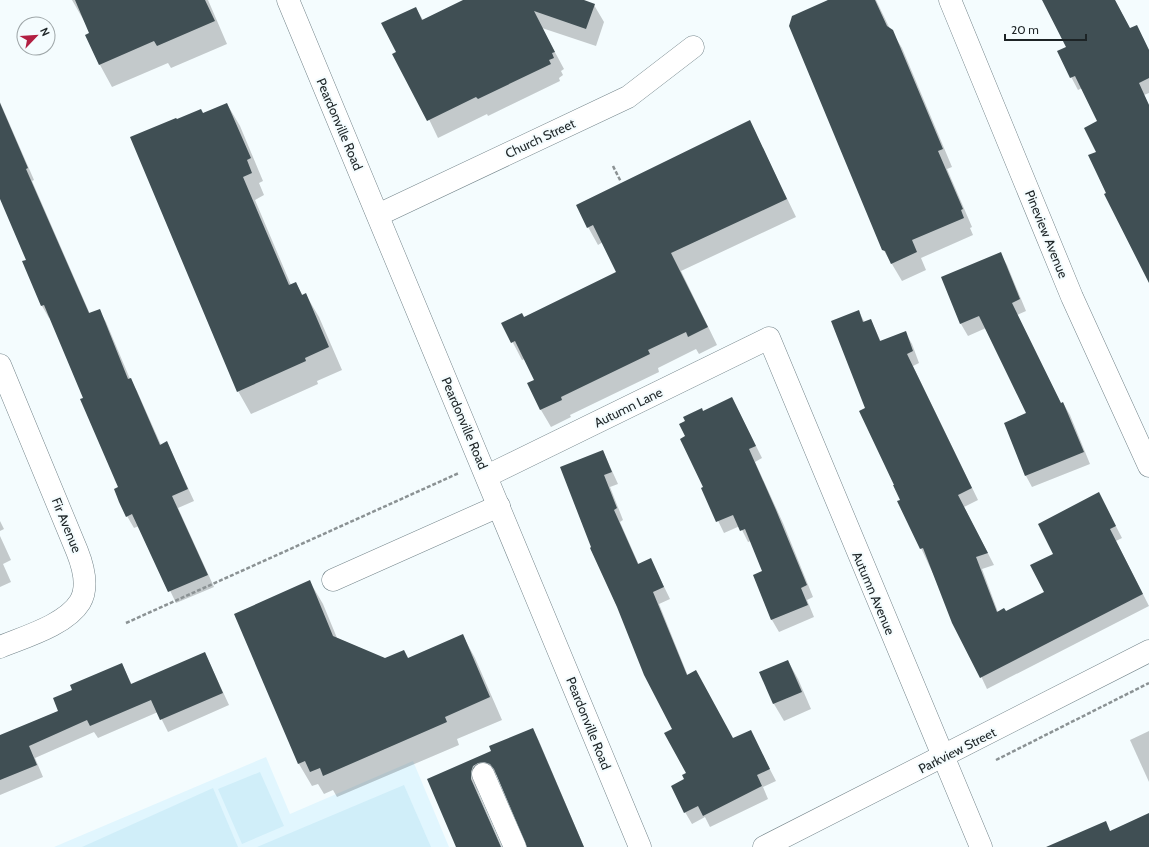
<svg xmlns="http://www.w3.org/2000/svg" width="1149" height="847" font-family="Cabin,sans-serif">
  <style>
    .built { fill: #e1f6fe }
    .green { fill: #d0eef9 }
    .shadow { fill: #0003 }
    .building { fill: #404f54 }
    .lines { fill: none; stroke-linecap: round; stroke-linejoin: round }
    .minor-casing { stroke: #73848a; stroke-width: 23 }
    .major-casing { stroke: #73848a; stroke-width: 23 }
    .path { stroke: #8b9294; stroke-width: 2.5; stroke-dasharray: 4 2; stroke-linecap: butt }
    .minor { stroke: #fff; stroke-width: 22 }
    .major { stroke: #fff; stroke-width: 22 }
    .labels { text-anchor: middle; stroke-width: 4; stroke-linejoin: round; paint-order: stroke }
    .street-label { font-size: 13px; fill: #1d2426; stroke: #f4fcfe }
  </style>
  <rect width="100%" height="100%" fill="#f4fcfe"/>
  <!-- built -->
  <path class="built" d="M266 757 290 814 413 761 449 847H54Z"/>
  <!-- green -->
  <g class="green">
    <path d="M260 772 284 826 242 844 218 789Z"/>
    <path d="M404 785 431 847H257Z"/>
    <path d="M213 788 238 847H82Z"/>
  </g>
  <!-- shadow -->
  <g class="shadow">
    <path d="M72 0H208L227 44 171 68 168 63 112 87 100 65 91 33Z"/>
    <path d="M465 0H581L594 5 604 22 596 46 542 28 564 69 561 71 563 75 559 78 560 81 488 116 487 114 438 138 397 53 416 8 423 20Z"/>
    <path d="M827 0H876L890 29 902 48 952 167 947 169 972 227 970 228 973 235 921 258 926 270 902 281 883 249Z"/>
    <path d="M1043 0H1115L1130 29 1143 38 1149 50V93L1144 95 1149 105V269L1118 221 1090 156 1097 152 1099 122 1082 88 1078 90 1058 52 1067 47Z"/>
    <path d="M0 102 34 180 32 181 90 314 99 310 106 322 130 379 137 391 161 445 167 442 194 501 178 508 214 587 176 603 139 526 134 528 127 516 119 488 84 399 50 317 49 318 42 306 24 262 27 260 0 197Z"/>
    <path d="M227 104 240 126 263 181 259 183 264 195 255 200 291 285 296 283 303 296 306 295 319 317 342 370 317 381 318 384 251 414 238 391 177 120 203 114Z"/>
    <path d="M750 122 796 217 681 271 717 345 699 354 696 349 658 368 659 372 570 415 571 417 551 427 541 410 535 380 525 359 522 360 503 324 523 318 618 273 603 242 598 245 588 227Z"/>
    <path d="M1000 253 1007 265 1026 311 1017 315 1061 404 1063 403 1070 415 1090 464 1032 487 1026 476 1028 413 986 328 968 336 961 324 942 278Z"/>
    <path d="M859 312 865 323 871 320 881 342 905 332 912 344 919 363 913 366 978 500 964 507 994 565 982 569 998 612H1006L1045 593 1055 554 1105 505 1122 538 1116 541 1149 606 987 689 921 548 867 408Z"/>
    <path d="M732 398 762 458 755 462 783 523 813 597 807 600 814 617 779 632 772 620 754 575 763 572 751 541 748 542 740 526 724 533 702 488 704 487 686 437 703 412Z"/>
    <path d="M603 451 618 484 610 487 623 520 620 522 639 565 651 560 670 599 659 604 688 676 733 739 750 731 776 781 763 787 768 799 710 827 705 817 692 824 685 812V779L688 774 673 729 591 549Z"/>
    <path d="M0 521 4 529 0 531Z"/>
    <path d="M0 536 11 560 3 564 11 582 0 587Z"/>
    <path d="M310 582 323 604 337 638 385 659H408L463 636 475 658 502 720 457 739 459 745 337 797 333 790 324 794 318 784 312 786 299 764 235 614Z"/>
    <path d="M205 653 229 705 168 732 158 712 98 738 94 732 35 758 43 777 0 795V736L59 711 73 691 122 664 132 685Z"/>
    <path d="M788 661 798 679 811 709 784 721 774 704 760 673Z"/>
    <path d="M533 729 539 741 584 847H528L499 776 492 773 477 785 478 792 502 847H457L429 779 492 752Z"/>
    <path d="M1149 731V782L1130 740Z"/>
  </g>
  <!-- building -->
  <g class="building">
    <path d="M75 0H205L215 21 157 46 154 41 99 65 85 35 89 33Z"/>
    <path d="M463 0H584L595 4 586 29 534 11 555 52 552 53 554 58 549 60 551 64 478 99 476 97 427 121 392 54 396 52 381 23 416 7 422 20Z"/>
    <path d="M828 0H875L887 26 893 30 943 149 938 151 963 209 961 210 964 218 912 240 917 252 891 264 885 251 882 250 789 26 792 16Z"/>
    <path d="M1042 0H1115L1130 28 1137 25 1149 50V78L1139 83 1149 105V283L1104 194 1106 193 1088 155 1096 152 1084 128 1097 121 1075 76 1070 78 1057 51 1066 47Z"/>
    <path d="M0 103 28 168 26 169 89 313 100 309 128 379 131 378 160 445 167 441 188 489 172 496 208 575 168 592 132 514 126 517 119 502 114 489 118 487 80 399 83 398 44 305 41 306 22 261 26 260 0 199Z"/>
    <path d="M227 103 251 158 247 160 252 173 243 177 262 222 289 285 296 282 302 295 306 293 329 347 305 358 306 361 237 392 130 137 176 118 177 119 201 109 203 113Z"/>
    <path d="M750 120 787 199 671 253 708 327 688 337 686 332 648 350 650 354 561 397 562 400 540 410 527 383 534 380 515 341 511 343 501 323 522 313 524 317 616 272 593 225 587 228 576 205Z"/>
    <path d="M1001 252 1020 299 1012 303 1061 403 1063 402 1084 452 1025 476 1004 423 1026 413 979 316 960 324 941 277Z"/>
    <path d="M859 310 863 322 871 319 880 341 906 331 913 351 907 354 972 488 958 495 988 553 976 557 997 612 1004 608 1006 611 1044 592 1030 565 1053 554 1038 524 1099 492 1116 526 1110 529 1143 594 980 678 952 623 923 548 920 549 897 501 900 500 893 485H894L859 411 865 408 831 321Z"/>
    <path d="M732 397 756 446 749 449 776 510 807 585 801 588 808 605 771 620 753 575 762 571 745 529 740 531 733 515 716 522 701 488 703 487 680 439 685 436 679 424 685 421 683 417 702 408 703 411Z"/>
    <path d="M603 450 612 472 604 475 617 508 614 510 638 564 651 558 664 587 653 592 687 675 696 670 733 738 751 730 770 769 757 775 762 786 703 816 698 806 684 813 671 786 684 779 682 775 686 773 664 733 672 729 644 675 617 607 590 548 591 547 560 467Z"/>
    <path d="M310 580 333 636 385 658 404 650 408 658 463 634 490 697 445 717 447 722 323 776 320 768 310 772 305 761 298 764 234 614Z"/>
    <path d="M205 652 223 693 160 720 151 700 90 726 87 720 29 746 37 765 0 780V735L58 711 53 698 72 690 70 685 122 663 131 684Z"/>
    <path d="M788 660 802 692 773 704 759 672Z"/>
    <path d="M533 728 584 847H527L494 769 490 764 484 762 478 763 473 766 471 772V779L501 847H456L427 779 491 751 489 746Z"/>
    <path d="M1149 813V847H1046L1106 821 1110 831Z"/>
  </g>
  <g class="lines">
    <defs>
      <g id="minor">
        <path d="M950 0 1072 297 1149 466"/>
        <path d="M378 215 628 97 693 47"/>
        <path d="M0 365 77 551C83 566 89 587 80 602 66 625 24 637 0 647"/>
        <path d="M487 476 769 338 981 847"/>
        <path d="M333 580 499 506"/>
        <path d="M483 774 515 847"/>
        <path d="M764 847 1149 651"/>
      </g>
      <path id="major" d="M288 0 640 847"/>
    </defs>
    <!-- minor casing -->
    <use href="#minor" class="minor-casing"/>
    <!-- major casing -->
    <use href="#major" class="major-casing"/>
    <!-- path -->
    <g class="path">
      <path d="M613 166 621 182"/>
      <path d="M126 623 459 473"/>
      <path d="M996 760 1149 683"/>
    </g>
    <!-- minor -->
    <use href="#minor" class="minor"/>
    <!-- major -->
    <use href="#major" class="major"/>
  </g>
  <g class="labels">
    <!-- street labels -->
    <g class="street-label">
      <text transform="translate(340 124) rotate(67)" y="5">Peardonville Road</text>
      <text transform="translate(540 138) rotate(-25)" y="5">Church Street</text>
      <text transform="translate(1047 234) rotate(68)" y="5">Pineview Avenue</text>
      <text transform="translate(628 407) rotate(-26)" y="5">Autumn Lane</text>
      <text transform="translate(465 423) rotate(67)" y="5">Peardonville Road</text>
      <text transform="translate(67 525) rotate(68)" y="5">Fir Avenue</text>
      <text transform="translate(874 593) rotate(67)" y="5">Autumn Avenue</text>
      <text transform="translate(589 723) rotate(68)" y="5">Peardonville Road</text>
      <text transform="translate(957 750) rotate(-27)" y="5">Parkview Street</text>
    </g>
  </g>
  <!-- north arrow -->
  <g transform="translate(36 36) rotate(65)"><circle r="19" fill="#f4fcfe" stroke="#9ea6a8"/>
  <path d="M0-3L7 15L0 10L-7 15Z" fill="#b21f42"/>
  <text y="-6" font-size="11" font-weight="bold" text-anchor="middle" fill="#1d2426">N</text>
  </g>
  <!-- scale -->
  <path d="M1005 34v6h81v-6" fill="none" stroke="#1d2426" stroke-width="2"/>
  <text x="1011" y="34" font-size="12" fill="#1d2426" stroke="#f4fcfe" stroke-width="3" paint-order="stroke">20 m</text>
</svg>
